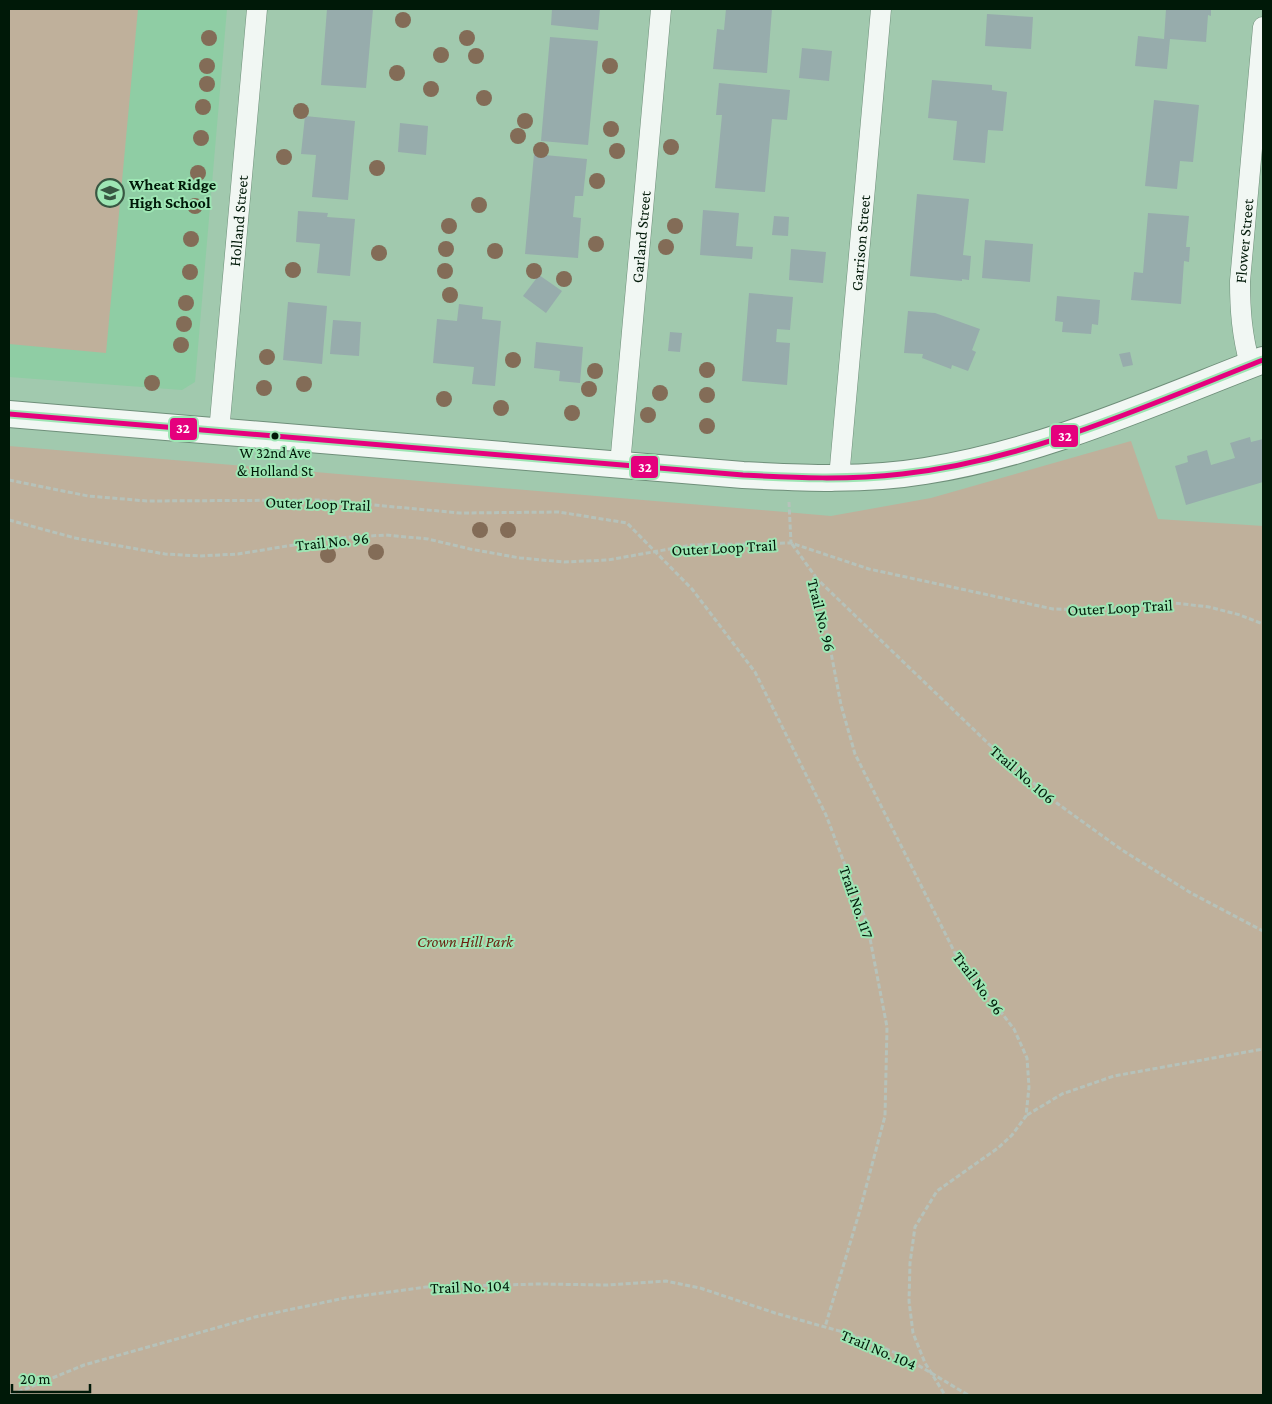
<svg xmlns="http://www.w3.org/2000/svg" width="1272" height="1404" font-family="'Crimson Pro',serif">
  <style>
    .built { fill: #8fcda4 }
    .green { fill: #bfb09b }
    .building { fill: #97acac }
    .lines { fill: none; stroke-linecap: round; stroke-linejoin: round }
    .minor-casing { stroke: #6f8f7a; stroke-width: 21 }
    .tertiary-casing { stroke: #6f8f7a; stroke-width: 28 }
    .path { stroke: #b6c2ba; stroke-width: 3; stroke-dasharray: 5 2.5; stroke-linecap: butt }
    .minor { stroke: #f1f7f3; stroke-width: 20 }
    .tertiary { stroke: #f1f7f3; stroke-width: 26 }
    .bus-1-casing { stroke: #9ee6b4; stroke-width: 9 }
    .bus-1 { stroke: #e5007d; stroke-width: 5 }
    .tree { fill: #836c57 }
    .bus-dot { fill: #001908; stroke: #9ee6b4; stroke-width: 2 }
    .labels { text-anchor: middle; stroke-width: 4; stroke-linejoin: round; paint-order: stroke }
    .bus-label { font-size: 15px; fill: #001908; stroke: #9ee6b4 }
    .poi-label { font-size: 16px; font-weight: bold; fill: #001908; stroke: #9ee6b4; text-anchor: start }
    .street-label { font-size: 16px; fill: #001908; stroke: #9ee6b4 }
    .park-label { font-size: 16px; font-style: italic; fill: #6a1f0f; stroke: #9ee6b4 }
    .line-badge { stroke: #9ee6b4; stroke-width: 2 }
    .badge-label { font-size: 14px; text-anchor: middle; font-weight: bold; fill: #fff }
  </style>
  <rect width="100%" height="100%" fill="#a1c9ae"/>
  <!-- built -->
  <path class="built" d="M9 9H227L195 382 182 390 9 377Z"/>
  <!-- green -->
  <g class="green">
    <path d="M9 9H138L106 353 9 344Z"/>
    <path d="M1131 441 1158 519 1263 526V1395H9V446L831 516 931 498Z"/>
  </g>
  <!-- building -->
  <g class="building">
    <path d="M327 9H373L366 88 321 85Z"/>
    <path d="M552 9H600L598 30 551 25Z"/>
    <path d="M726 9H772L767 73 713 69 717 29 724 30Z"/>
    <path d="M1166 9H1211V16L1208 15 1206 42 1170 39 1167 69 1135 66 1138 36 1164 39Z"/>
    <path d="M987 14 1033 17 1031 49 985 46Z"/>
    <path d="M550 37 598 41 588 145 541 141Z"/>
    <path d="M802 48 832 51 829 81 799 78Z"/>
    <path d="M932 80 992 85V90L1007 92 1003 131 988 130 985 163 953 160 957 121 928 118Z"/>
    <path d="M719 83 790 90 787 120 772 119 765 192 715 188 722 115H716Z"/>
    <path d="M1154 100 1199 105 1193 162 1180 161 1177 189 1145 186Z"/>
    <path d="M305 116 355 121 348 200 312 197 316 155 301 154Z"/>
    <path d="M400 123 428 126 426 155 398 152Z"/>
    <path d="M534 154 587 159 583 196H575L573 217 581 218 578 258 525 254Z"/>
    <path d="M917 194 969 199 963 255 971 256 969 280 962 279V281L910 276Z"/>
    <path d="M703 210 739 213 736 246 753 247 752 259 700 255Z"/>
    <path d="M298 211 328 213 327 217 355 219 350 276 317 273 320 244 296 242Z"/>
    <path d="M1148 213 1189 216 1186 247H1190L1189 262 1184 261 1181 304 1131 300 1134 272 1143 273Z"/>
    <path d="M774 216 789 217 788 236 772 235Z"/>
    <path d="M985 240 1033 244 1030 282 982 278Z"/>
    <path d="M791 249 826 252 823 283 789 280Z"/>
    <path d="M539 275 562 291 546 313 523 296Z"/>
    <path d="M749 293 793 297 790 330 777 329 776 342 790 343 787 385 742 381Z"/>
    <path d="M1057 296 1100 300 1098 325 1092 324 1091 334 1062 332 1063 322 1055 321Z"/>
    <path d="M288 302 327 306 322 364 283 360Z"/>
    <path d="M459 304 483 307 482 319 501 321 495 386 472 384 474 367 433 363 437 319 457 321Z"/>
    <path d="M908 311 935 313 980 329 972 350 976 352 968 371 952 365 951 369 922 358 923 354 904 353Z"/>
    <path d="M333 320 361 322 359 356 330 354Z"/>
    <path d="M670 332 682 333 680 352 668 351Z"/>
    <path d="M536 342 583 347 580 383 559 381 560 371 534 368Z"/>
    <path d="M1130 352 1133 365 1123 367 1119 354Z"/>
    <path d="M1250 437 1251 442 1263 439V482L1186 505 1175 466 1188 462 1187 456 1207 450 1211 465 1235 458 1230 443Z"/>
  </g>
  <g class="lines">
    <defs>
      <g id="minor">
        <path id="s1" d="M1250 365C1242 335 1240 311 1240 281L1263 27"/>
        <path id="s2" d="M219 432 257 9"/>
        <path id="s3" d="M620 465 661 9"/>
        <path id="s4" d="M839 478 881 9"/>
      </g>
      <path id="tertiary" d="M9 414 743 475C804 478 865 481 925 471 1041 453 1154 402 1263 360"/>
    </defs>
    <!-- minor casing -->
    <use href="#minor" class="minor-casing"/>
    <!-- tertiary casing -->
    <use href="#tertiary" class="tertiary-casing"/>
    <!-- path -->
    <g class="path">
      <path d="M9 480 88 496 147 501 320 500 460 513 559 512 627 523 692 589 755 672 826 815 867 923 887 1027 885 1116 860 1210 825 1327"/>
      <path d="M789 502 791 543"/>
      <path d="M9 520 75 538 165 554 200 556 238 554 337 538 386 535 428 539 470 549 520 558 564 562 608 560 692 545 791 543 869 569 1053 609 1098 610 1166 602 1209 607 1240 615 1263 624"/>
      <path d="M792 544 815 576 829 642 841 705 855 754 955 953 1014 1029 1027 1058 1029 1087 1026 1116 1012 1135 998 1148 937 1191 915 1227 910 1263 909 1301 913 1333 925 1363 945 1395"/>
      <path d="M815 577 994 749 1058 804 1122 850 1191 893 1263 931"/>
      <path d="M1027 1115 1062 1094 1114 1076 1263 1049"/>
      <path d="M11 1395 84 1365 255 1317 345 1298 426 1287 540 1284 608 1285 666 1281 700 1288 775 1313 850 1334 901 1355 968 1395"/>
    </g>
    <!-- minor -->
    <use href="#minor" class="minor"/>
    <!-- tertiary -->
    <use href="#tertiary" class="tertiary"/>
    <defs>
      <path id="bus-1" d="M9 414 743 475C796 478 849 480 902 474 1028 460 1146 406 1263 360"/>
    </defs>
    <!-- bus-1 casing -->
    <use href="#bus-1" class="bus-1-casing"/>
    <!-- bus-1 -->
    <use href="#bus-1" class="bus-1"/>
  </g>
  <!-- trees -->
  <g class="tree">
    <circle cx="403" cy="20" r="8"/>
    <circle cx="209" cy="38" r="8"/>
    <circle cx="467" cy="38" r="8"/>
    <circle cx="441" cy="55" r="8"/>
    <circle cx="476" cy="56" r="8"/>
    <circle cx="207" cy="66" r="8"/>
    <circle cx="610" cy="66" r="8"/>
    <circle cx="397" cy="73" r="8"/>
    <circle cx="207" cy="84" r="8"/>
    <circle cx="431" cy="89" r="8"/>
    <circle cx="484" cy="98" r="8"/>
    <circle cx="203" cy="107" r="8"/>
    <circle cx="301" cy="111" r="8"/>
    <circle cx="525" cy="121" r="8"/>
    <circle cx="611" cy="129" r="8"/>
    <circle cx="518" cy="136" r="8"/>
    <circle cx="201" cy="138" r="8"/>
    <circle cx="671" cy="147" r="8"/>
    <circle cx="541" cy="150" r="8"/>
    <circle cx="617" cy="151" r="8"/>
    <circle cx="284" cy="157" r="8"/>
    <circle cx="377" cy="168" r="8"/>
    <circle cx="198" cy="173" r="8"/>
    <circle cx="597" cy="181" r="8"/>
    <circle cx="479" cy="205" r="8"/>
    <circle cx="195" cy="206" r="8"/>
    <circle cx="449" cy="226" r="8"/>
    <circle cx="675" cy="226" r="8"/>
    <circle cx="191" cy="239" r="8"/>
    <circle cx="596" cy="244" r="8"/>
    <circle cx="666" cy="247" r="8"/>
    <circle cx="446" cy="249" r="8"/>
    <circle cx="495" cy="251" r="8"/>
    <circle cx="379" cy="253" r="8"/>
    <circle cx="293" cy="270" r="8"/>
    <circle cx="445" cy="271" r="8"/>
    <circle cx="534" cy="271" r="8"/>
    <circle cx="190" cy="272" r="8"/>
    <circle cx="564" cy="279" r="8"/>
    <circle cx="450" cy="295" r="8"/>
    <circle cx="186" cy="303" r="8"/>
    <circle cx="184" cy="324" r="8"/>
    <circle cx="181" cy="345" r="8"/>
    <circle cx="267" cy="357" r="8"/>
    <circle cx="513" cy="360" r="8"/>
    <circle cx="707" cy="370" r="8"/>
    <circle cx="595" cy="371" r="8"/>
    <circle cx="152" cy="383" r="8"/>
    <circle cx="304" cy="384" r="8"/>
    <circle cx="264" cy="388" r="8"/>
    <circle cx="589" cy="389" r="8"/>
    <circle cx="660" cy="393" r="8"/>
    <circle cx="707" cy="395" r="8"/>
    <circle cx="444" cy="399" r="8"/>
    <circle cx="501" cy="408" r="8"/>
    <circle cx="572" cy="413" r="8"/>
    <circle cx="648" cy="415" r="8"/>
    <circle cx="707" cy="426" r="8"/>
    <circle cx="480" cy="530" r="8"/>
    <circle cx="508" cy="530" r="8"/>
    <circle cx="376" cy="552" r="8"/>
    <circle cx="328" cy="555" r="8"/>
  </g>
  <!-- icons -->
  <defs>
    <symbol id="school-ring" viewBox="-11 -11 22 22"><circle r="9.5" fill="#9ee6b4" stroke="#385742" stroke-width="1.5"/><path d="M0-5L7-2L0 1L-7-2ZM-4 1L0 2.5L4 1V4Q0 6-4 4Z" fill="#385742"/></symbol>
  </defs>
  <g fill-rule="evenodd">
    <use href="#school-ring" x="94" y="177" width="32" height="32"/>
  </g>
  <!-- markers -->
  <circle class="bus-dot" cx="275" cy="436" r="4.5"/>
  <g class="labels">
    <!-- bus labels -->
    <g class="bus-label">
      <text x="275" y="458">W 32nd Ave<tspan x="275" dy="18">&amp; Holland St</tspan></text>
    </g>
    <!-- poi labels -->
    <g class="poi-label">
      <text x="129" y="190">Wheat Ridge<tspan x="129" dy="18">High School</tspan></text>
    </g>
    <!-- street labels -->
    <g class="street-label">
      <text dy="6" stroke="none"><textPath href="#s2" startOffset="212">Holland Street</textPath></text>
      <text dy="6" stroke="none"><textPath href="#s3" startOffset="229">Garland Street</textPath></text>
      <text dy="6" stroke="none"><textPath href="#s1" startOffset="125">Flower Street</textPath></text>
      <text dy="6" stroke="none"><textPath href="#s4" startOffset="236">Garrison Street</textPath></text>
      <text transform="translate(318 503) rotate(2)" y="6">Outer Loop Trail</text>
      <text transform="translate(332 541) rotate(-6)" y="6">Trail No. 96</text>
      <text transform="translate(724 547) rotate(-3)" y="6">Outer Loop Trail</text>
      <text transform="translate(1120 607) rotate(-3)" y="6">Outer Loop Trail</text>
      <text transform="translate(822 615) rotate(76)" y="6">Trail No. 96</text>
      <text transform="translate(1023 774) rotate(41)" y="6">Trail No. 106</text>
      <text transform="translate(857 902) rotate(71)" y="6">Trail No. 117</text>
      <text transform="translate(979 983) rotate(53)" y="6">Trail No. 96</text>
      <text transform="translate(470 1286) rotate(-2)" y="6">Trail No. 104</text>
      <text transform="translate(879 1349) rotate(23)" y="6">Trail No. 104</text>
    </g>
    <!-- park labels -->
    <g class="park-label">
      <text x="465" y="947">Crown Hill Park</text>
    </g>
  </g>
  <g class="line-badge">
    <rect x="169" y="417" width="29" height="24" rx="5" fill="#e5007d"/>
    <rect x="1050" y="424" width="29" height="24" rx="5" fill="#e5007d"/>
    <rect x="630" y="455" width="29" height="24" rx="5" fill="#e5007d"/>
  </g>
  <g class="badge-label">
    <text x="183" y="433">32</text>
    <text x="1065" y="441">32</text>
    <text x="645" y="472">32</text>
  </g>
  <!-- border -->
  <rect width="1272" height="1404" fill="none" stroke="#001908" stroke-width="20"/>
  <!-- scale -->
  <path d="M12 1384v8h78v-8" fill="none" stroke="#001908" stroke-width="2.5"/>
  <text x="20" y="1384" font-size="15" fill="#001908" stroke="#9ee6b4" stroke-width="4" paint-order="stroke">20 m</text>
</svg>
